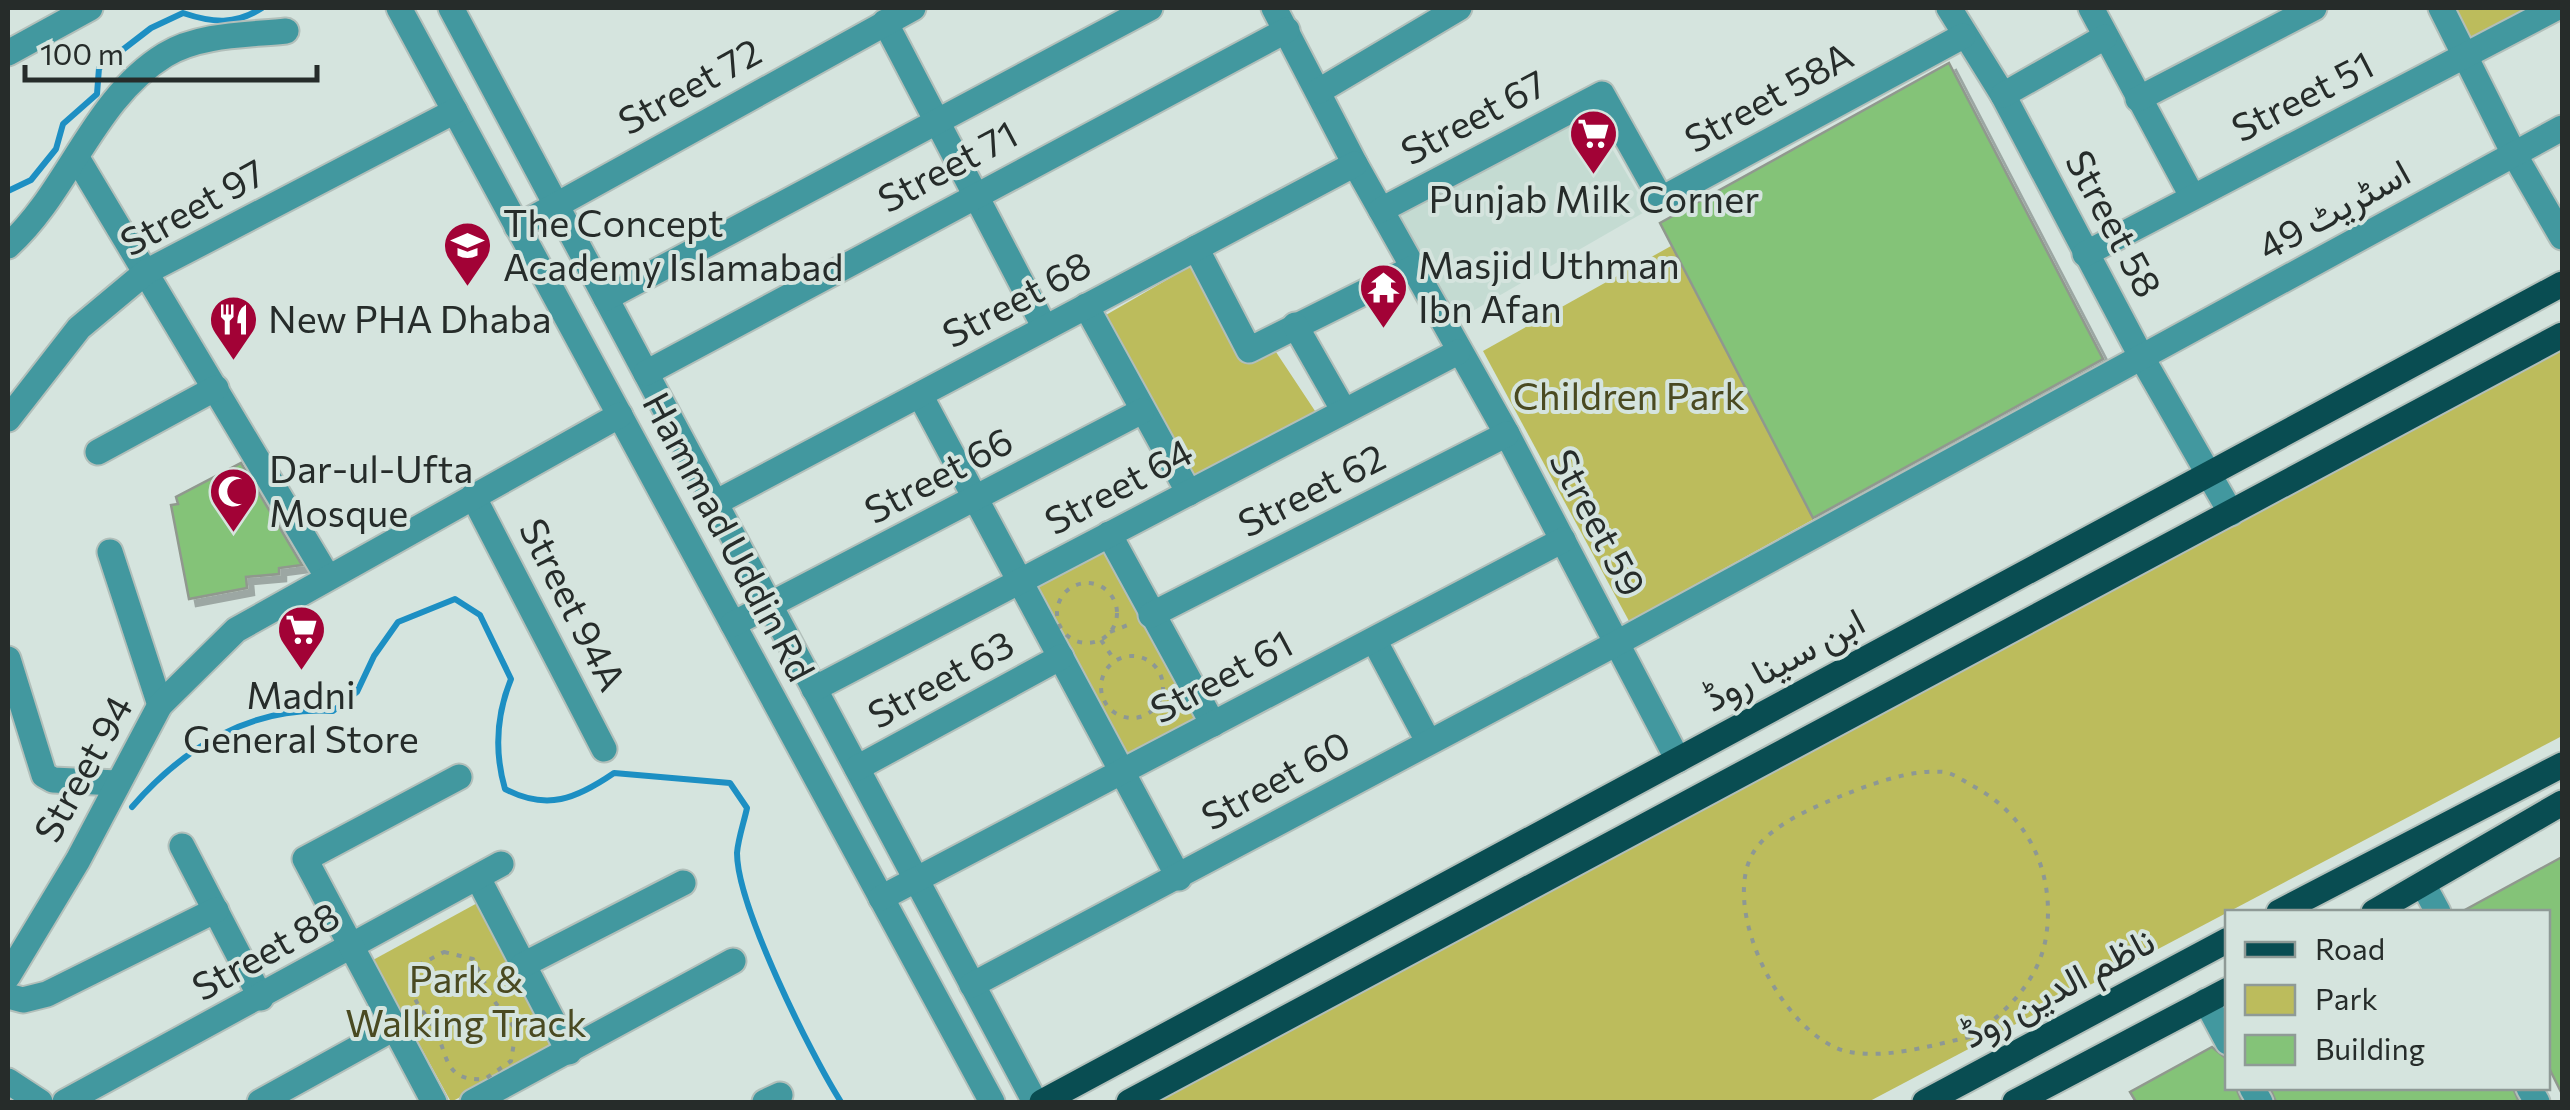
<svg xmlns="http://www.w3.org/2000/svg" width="2570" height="1110" font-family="Commissioner,Vazirmatn,sans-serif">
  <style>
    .built { fill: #c4dbd2 }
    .green { fill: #bcbc5c }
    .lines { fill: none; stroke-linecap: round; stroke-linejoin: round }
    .stream { stroke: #1d8fc3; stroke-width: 6 }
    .building { fill: #84c378; stroke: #90988e; stroke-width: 2.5; filter: url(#shadow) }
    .minor-casing { stroke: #b2bfba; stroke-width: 29 }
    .major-casing { stroke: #b2bfba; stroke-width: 29 }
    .path { stroke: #8d9894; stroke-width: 4; stroke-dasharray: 5 8; stroke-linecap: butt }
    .minor { stroke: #42989f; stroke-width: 25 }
    .major { stroke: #094d52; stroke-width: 25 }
    .labels { text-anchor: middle; stroke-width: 8; stroke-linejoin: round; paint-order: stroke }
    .street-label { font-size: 38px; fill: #262c2a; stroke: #d5e4de }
    .poi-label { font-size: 38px; fill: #262c2a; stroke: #d5e4de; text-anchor: start }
    .park-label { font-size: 38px; fill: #4a4a21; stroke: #d5e4de }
  </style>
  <defs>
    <filter id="shadow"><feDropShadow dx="7" dy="7" stdDeviation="0" flood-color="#0004"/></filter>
  </defs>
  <rect width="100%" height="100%" fill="#d5e4de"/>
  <!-- built -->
  <path class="built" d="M1584 101 1648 210 1457 320 1394 211Z"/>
  <!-- green -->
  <g class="green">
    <path d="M2450 8H2537L2469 44Z"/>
    <path d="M1671 246 1814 519 1629 621 1483 351Z"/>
    <path d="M1196 263 1248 355 1272 346 1319 417 1191 484 1099 319Z"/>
    <path d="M2562 345V736L1868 1102H1152Z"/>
    <path d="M1112 545 1205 723 1122 766 1029 588Z"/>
    <path d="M481 901 560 1044 451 1102 373 960Z"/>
  </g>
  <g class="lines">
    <!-- stream -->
    <g class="stream">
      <path d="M8 191 31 180 56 149 63 124 97 94 99 68 151 28 183 13C213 23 235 25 262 8"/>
      <path d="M132 807C184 747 251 706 333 711L357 692 374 656 398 622 455 599 480 615 511 679C496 716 494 751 505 789 547 811 576 799 614 773L730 783 747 808C744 822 738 839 737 853 737 906 811 1055 841 1102"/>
    </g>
  </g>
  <!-- building -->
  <g class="building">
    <path d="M1949 63 2103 359 1813 518 1660 223Z"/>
    <path d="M241 463 302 565 279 568V574L246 577 247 588 189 599 171 505 178 504 176 497Z"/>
    <path d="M2562 857V1094L2548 1066V912H2461Z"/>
    <path d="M2212 1047 2228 1060V1088H2236L2242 1102H2136L2130 1092Z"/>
    <path d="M2270 1088H2513L2519 1102H2276Z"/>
  </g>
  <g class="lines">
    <defs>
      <g id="minor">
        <path d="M399 8 992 1102"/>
        <path d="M451 8 1035 1102"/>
        <path d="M1274 8 1355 164 1507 434 1678 760"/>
        <path d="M1949 8 2003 95 2142 358 2231 513"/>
        <path d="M2091 8 2192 196"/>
        <path d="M2441 8 2514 154 2562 237"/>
        <path d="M885 22 1045 328"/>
        <path d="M8 53 90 8"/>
        <path d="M1319 91 1459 8"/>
        <path d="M2003 95 2105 37"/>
        <path d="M2138 99 2314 8"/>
        <path d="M77 158 327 576"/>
        <path d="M1381 210 1602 94 1658 194 1669 195 1963 36"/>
        <path d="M517 227 913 8"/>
        <path d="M8 246C69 191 93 99 165 55 199 34 248 35 286 31"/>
        <path d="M1196 248 1249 350 1415 267"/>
        <path d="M2085 254 2556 8"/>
        <path d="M606 298 1150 8"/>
        <path d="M1086 306 1189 493"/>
        <path d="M1295 325 1344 411"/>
        <path d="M646 373 1287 30"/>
        <path d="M920 395 1179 878"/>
        <path d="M8 419 79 328 146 272 455 111"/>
        <path d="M98 452 216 388"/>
        <path d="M473 496 604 749"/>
        <path d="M715 503 1355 164"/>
        <path d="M1109 534 1213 724"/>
        <path d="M110 552 160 705"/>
        <path d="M1151 615 1507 434"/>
        <path d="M733 624 1142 411"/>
        <path d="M1374 640 1428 741"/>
        <path d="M8 659 44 775 53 780 117 783"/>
        <path d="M814 689 1458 352"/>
        <path d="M857 768 1061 657"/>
        <path d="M182 846 261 998"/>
        <path d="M478 878 569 1052"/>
        <path d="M2424 886 2438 912"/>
        <path d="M881 898 1563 540"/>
        <path d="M523 965 683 883"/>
        <path d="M8 976 78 860 160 705 236 630 620 415"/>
        <path d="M972 985 1617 643 2562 128"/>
        <path d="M8 996 23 1000 47 994 216 910"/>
        <path d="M2206 1001 2228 1042"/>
        <path d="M8 1081 40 1102"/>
        <path d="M2252 1088 2260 1102"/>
        <path d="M2529 1088 2537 1102"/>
        <path d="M65 1102 501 864"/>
        <path d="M260 1102 394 1028"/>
        <path d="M434 1102 305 859 459 777"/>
        <path d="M473 1102 733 961"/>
        <path d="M765 1102 780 1095"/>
      </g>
      <g id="major">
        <path d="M2279 912 2562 765"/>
        <path d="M2374 912 2562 803"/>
        <path d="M1042 1102 2562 284"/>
        <path d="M1129 1102 2562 335"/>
        <path d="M1925 1102 2228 940"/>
        <path d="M2015 1102 2228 990"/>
      </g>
    </defs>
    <!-- minor casing -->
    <use href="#minor" class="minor-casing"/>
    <!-- major casing -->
    <use href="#major" class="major-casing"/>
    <!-- path -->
    <g class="path">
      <circle cx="1087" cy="613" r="30"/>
      <path d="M1110 632 1133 623"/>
      <path d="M1101 640 1115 661"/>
      <circle cx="1132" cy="687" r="31"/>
      <path d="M444 952 473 959 492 998 516 1030 511 1061 485 1079C442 1082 449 1054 434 1028 427 1015 418 1008 413 994L421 964Z"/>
      <path d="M1970 1037C1932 1045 1889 1059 1850 1052 1785 1041 1714 903 1757 847 1776 823 1814 807 1841 796 1872 784 1910 769 1944 772 1953 773 1964 781 1971 785 2028 814 2056 873 2046 937 2039 981 2005 1014 1970 1037L1976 1047"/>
    </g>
    <!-- minor -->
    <use href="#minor" class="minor"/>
    <!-- major -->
    <use href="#major" class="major"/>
  </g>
  <!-- icons -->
  <defs>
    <symbol id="supermarket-pin" viewBox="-11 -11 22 30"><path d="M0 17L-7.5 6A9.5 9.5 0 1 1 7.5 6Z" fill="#a20236" stroke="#d5e4de"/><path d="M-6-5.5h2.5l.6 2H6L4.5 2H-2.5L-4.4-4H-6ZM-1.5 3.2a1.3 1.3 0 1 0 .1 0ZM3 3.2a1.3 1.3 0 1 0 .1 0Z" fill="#fff"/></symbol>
    <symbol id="university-pin" viewBox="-11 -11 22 30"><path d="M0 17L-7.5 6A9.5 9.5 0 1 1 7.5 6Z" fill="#a20236" stroke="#d5e4de"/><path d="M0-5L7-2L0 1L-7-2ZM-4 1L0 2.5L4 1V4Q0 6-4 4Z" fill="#fff"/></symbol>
    <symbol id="temple-pin" viewBox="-11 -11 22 30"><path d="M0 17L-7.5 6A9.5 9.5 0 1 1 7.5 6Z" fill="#a20236" stroke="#d5e4de"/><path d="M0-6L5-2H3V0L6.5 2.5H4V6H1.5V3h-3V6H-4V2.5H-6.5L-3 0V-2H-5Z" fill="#fff"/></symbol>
    <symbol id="restaurant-pin" viewBox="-11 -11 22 30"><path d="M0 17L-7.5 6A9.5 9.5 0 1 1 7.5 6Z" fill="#a20236" stroke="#d5e4de"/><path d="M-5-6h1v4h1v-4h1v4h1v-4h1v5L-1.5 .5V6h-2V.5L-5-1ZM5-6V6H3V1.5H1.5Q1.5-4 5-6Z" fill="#fff"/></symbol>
    <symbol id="mosque-pin" viewBox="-11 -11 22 30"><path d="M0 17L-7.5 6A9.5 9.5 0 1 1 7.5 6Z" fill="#a20236" stroke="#d5e4de"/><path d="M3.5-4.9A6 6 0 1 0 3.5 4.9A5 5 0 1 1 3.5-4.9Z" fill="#fff"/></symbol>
  </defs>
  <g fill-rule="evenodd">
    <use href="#supermarket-pin" x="1566" y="106" width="55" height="75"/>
    <use href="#university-pin" x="440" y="218" width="55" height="75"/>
    <use href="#temple-pin" x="1356" y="260" width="55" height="75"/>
    <use href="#restaurant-pin" x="206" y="292" width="55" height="75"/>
    <use href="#mosque-pin" x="206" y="464" width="55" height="75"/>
    <use href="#supermarket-pin" x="274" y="602" width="55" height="75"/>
  </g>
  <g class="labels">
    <!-- street labels -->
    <g class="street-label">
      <text transform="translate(690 87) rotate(-29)" y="13">Street 72</text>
      <text transform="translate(2303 97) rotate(-27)" y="13">Street 51</text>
      <text transform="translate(1769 98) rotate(-29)" y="13">Street 58A</text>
      <text transform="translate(1474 118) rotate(-28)" y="13">Street 67</text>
      <text transform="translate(948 167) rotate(-28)" y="13">Street 71</text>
      <text transform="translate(193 208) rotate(-29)" y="13">Street 97</text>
      <text transform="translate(2334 210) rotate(-29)" y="13">اسٹریٹ 49</text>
      <text transform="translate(2113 224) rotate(62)" y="13">Street 58</text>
      <text transform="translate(1017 300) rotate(-28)" y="13">Street 68</text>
      <text transform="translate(939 476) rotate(-28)" y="13">Street 66</text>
      <text transform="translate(1119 487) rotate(-28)" y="13">Street 64</text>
      <text transform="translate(1312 491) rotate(-27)" y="13">Street 62</text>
      <text transform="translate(1597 523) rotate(62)" y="13">Street 59</text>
      <text transform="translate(728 537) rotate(62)" y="13">Hammad Uddin Rd</text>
      <text transform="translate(572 605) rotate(63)" y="13">Street 94A</text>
      <text transform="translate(1784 660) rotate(-28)" y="13">ابن سینا روڈ</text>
      <text transform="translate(1222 677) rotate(-28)" y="13">Street 61</text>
      <text transform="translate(941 680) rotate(-29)" y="13">Street 63</text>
      <text transform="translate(84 769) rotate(-61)" y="13">Street 94</text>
      <text transform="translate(1276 781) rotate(-29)" y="13">Street 60</text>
      <text transform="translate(266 952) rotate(-29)" y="13">Street 88</text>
      <text transform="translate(2058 988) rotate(-28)" y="13">ناظم الدین روڈ</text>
    </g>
    <!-- poi labels -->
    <g class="poi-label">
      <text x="1594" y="213" text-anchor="middle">Punjab Milk Corner</text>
      <text x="503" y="237">The Concept<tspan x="503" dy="44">Academy Islamabad</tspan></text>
      <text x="1418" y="279">Masjid Uthman<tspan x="1418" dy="44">Ibn Afan</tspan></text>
      <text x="268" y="333">New PHA Dhaba</text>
      <text x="269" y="483">Dar-ul-Ufta<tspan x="269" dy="44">Mosque</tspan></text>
      <text x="301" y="709" text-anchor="middle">Madni<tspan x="301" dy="44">General Store</tspan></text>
    </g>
    <!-- park labels -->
    <g class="park-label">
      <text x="1629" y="410">Children Park</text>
      <text x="466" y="993">Park &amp;<tspan x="466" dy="44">Walking Track</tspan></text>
    </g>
  </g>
  <!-- border -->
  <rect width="2570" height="1110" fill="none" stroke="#262c2a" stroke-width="20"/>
  <!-- legend -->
  <rect x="2225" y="910" width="325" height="180" fill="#d5e4de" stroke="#8f9a96" stroke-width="2.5"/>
  <rect x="2245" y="942" width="50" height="15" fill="#094d52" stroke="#8f9a96" stroke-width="2.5"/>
  <text x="2315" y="960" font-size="30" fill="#262c2a">Road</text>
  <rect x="2245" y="985" width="50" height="30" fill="#bcbc5c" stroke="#8f9a96" stroke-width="2.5"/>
  <text x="2315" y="1010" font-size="30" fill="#262c2a">Park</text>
  <rect x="2245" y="1035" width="50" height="30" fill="#84c378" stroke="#8f9a96" stroke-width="2.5"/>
  <text x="2315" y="1060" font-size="30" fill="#262c2a">Building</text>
  <!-- scale -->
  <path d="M25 65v15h292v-15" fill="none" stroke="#262c2a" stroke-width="5"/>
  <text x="40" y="65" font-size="30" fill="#262c2a" stroke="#d5e4de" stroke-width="8" paint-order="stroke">100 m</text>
</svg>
